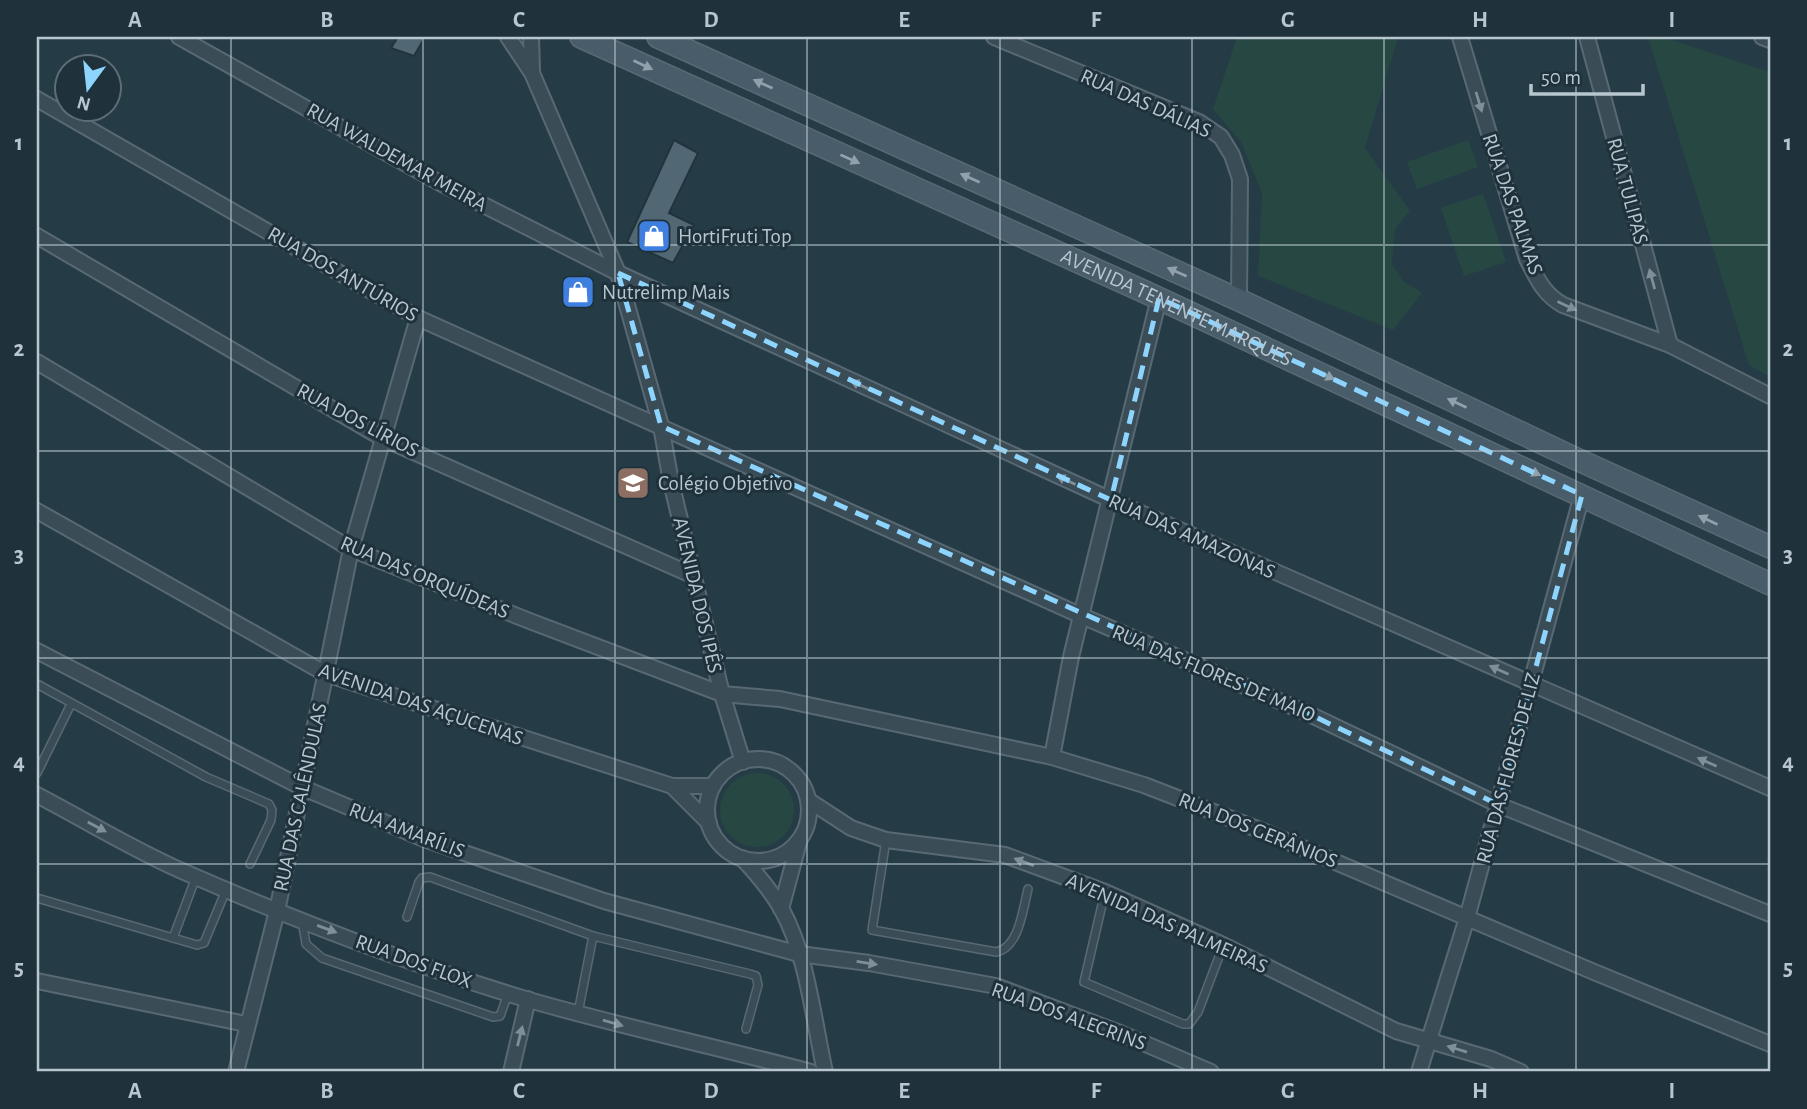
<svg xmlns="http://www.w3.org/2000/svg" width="1807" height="1109" font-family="'Alegreya Sans',sans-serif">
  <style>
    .green { fill: #274743 }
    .building { fill: #516874; stroke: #21333d; stroke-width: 2 }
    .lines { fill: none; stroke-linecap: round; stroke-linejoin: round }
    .service-casing { stroke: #596973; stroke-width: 10 }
    .minor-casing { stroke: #596973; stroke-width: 18 }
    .secondary-casing { stroke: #596973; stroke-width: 24 }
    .service { stroke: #3a4c56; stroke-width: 7 }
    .minor { stroke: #3a4c56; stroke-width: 14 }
    .secondary { stroke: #485c69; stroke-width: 21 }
    .oneway { fill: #91a1ab }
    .oneway2 { fill: #7f8f99 }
    .marked { fill: none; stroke: #8dd5ff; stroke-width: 5; stroke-dasharray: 14 9; stroke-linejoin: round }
    .grid { fill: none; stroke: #b8c6cf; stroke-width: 2; stroke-opacity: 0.55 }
    .labels { text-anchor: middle; stroke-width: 6; stroke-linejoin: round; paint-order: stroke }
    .street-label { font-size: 21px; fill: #b8c6cf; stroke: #1f313b }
    .poi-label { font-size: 21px; fill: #b8c6cf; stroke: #1f313b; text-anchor: start }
    .neatline { fill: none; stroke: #b8c6cf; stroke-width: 2.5 }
    .grid-label { font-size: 23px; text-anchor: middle; font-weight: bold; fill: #b8c6cf }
  </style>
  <rect width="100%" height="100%" fill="#253c46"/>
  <!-- green -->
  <g class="green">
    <path d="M1237 37H1398L1365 148 1410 211 1395 229 1392 264 1403 281 1422 293 1393 330 1258 276 1262 193 1241 142 1213 109Z"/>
    <path d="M1648 37H1662L1770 72V377L1749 365Z"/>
    <path d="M1468 140 1478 167 1417 189 1407 162Z"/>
    <path d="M1483 194 1506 262 1464 276 1441 208Z"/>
    <circle cx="757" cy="810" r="37"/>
  </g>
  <!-- building -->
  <g class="building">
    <path d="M398 37H425L414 56 391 48Z"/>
    <path d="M674 140 698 153 669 213 694 225 673 263 627 242Z"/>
  </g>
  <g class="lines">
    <defs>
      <g id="service">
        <path d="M37 684 206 777 269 804 272 810 271 820 250 864"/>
        <path d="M37 773 71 704"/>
        <path d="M886 840 872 930 996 952C1019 948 1023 909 1028 889"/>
        <path d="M1105 892 1084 982 1183 1024H1189L1198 1012 1223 946"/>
        <path d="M37 898 197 945 204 943 226 890"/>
        <path d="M407 917 419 882 422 878 430 877 593 936 750 974 756 976 758 985 746 1029"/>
        <path d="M302 920 306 944 322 958 493 1017 500 1016 508 994"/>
        <path d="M173 938 196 877"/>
        <path d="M578 1013 593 936"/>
      </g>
      <g id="minor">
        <path d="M179 37 440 183 618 273 1111 500 1770 788"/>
        <path d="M508 37 532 73 618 273 661 426 671 482 722 694 743 762"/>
        <path d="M531 37 532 71"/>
        <path d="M994 37 1199 122 1221 137 1232 155 1240 179 1239 300"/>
        <path d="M1460 37 1527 259C1537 278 1543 294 1563 305L1670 345 1770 396"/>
        <path d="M1587 37 1670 345"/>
        <path d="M1762 37 1770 40"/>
        <path d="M37 99 418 318 1082 616 1307 713 1499 805 1770 914"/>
        <path d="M37 236 382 438 694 576"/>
        <path d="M37 362 351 549 527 620 722 694 780 699 1052 757 1144 785 1265 832 1594 972 1770 1044"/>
        <path d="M37 511 326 674 672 786H713"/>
        <path d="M37 651 301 787 424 839 604 901 799 954 869 963 996 986 1120 1033 1211 1072"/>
        <path d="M1052 757 1071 657 1159 298"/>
        <circle cx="758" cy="810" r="51"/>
        <path d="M672 786 709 823"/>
        <path d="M37 795C85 820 132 849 182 871 294 920 412 965 529 1000 623 1027 717 1047 811 1072"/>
        <path d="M808 800 851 828 886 840 1005 855 1105 892 1223 945 1396 1031 1491 1059 1521 1072"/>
        <path d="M742 858C757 874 771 890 782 910 807 955 814 1022 825 1072"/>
        <path d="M781 909 799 842"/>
        <path d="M37 981 246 1024"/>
        <path d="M236 1072 277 911 351 549 418 318"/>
        <path d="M511 1072 528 999"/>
        <path d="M1419 1072 1467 918 1582 495"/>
      </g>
      <g id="secondary">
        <path id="s1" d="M581 37 1145 292 1770 584"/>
        <path d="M658 37 1239 300 1572 457 1770 547"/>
      </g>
    </defs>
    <!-- service casing -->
    <use href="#service" class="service-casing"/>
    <!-- minor casing -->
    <use href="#minor" class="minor-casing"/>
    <!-- secondary casing -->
    <use href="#secondary" class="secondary-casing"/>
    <!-- service -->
    <use href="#service" class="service"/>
    <!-- minor -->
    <use href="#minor" class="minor"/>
    <!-- secondary -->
    <use href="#secondary" class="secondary"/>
  </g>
  <!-- one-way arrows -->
  <defs><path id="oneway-solid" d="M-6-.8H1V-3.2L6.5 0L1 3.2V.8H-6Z" transform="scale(1.75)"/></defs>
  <g class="oneway">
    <use href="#oneway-solid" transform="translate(643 65) rotate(25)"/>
    <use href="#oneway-solid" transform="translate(763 84) rotate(-156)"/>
    <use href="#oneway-solid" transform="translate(850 159) rotate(24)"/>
    <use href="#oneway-solid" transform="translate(970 178) rotate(-156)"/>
    <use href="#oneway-solid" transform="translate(1177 272) rotate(-156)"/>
    <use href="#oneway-solid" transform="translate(1325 375) rotate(25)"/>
    <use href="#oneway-solid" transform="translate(1457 403) rotate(-155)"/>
    <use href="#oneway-solid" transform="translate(1531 471) rotate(25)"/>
    <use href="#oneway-solid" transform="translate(1708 520) rotate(-155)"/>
  </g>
  <g class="oneway2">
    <use href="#oneway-solid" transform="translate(1479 102) rotate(73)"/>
    <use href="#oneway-solid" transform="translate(1652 279) rotate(-105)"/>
    <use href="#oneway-solid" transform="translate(1567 306) rotate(25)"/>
    <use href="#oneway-solid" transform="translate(860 385) rotate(-155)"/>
    <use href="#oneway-solid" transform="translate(1066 480) rotate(-155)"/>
    <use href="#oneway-solid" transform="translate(1499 670) rotate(-156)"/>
    <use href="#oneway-solid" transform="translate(1707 762) rotate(-156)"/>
    <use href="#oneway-solid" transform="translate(97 827) rotate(28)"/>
    <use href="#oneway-solid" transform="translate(1024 862) rotate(-160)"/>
    <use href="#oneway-solid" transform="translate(327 929) rotate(20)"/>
    <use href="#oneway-solid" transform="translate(867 963) rotate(9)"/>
    <use href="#oneway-solid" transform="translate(613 1023) rotate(16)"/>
    <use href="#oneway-solid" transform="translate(520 1036) rotate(-76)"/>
    <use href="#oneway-solid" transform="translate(1457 1049) rotate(-163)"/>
  </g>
  <!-- marked area -->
  <path class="marked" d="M618 273 1111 500 1159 298 1582 495 1499 805 1307 713 661 426Z"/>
  <!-- grid -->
  <path class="grid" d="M231 37V1072M423 37V1072M615 37V1072M807 37V1072M1000 37V1072M1192 37V1072M1384 37V1072M1576 37V1072M37 245H1770M37 451H1770M37 658H1770M37 864H1770"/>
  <!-- icons -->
  <defs>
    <symbol id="shop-square" viewBox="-11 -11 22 22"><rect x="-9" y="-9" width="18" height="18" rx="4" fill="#3f7fe0" stroke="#1f313b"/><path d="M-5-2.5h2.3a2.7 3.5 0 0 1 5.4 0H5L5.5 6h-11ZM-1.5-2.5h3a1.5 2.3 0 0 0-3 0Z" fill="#fff"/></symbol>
    <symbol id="school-square" viewBox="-11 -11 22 22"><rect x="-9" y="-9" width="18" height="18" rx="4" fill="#8d6e63" stroke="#1f313b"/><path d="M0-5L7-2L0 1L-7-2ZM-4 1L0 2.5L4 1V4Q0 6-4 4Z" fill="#fff"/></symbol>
  </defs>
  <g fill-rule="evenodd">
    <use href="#shop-square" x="635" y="217" width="38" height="38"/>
    <use href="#shop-square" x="559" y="273" width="38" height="38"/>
    <use href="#school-square" x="614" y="464" width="38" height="38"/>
  </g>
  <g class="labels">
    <!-- street labels -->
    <g class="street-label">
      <text transform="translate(1146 103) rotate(24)" y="7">RUA DAS DÁLIAS</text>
      <text transform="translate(397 157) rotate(29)" y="7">RUA WALDEMAR MEIRA</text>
      <text transform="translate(1628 191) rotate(75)" y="7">RUA TULIPAS</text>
      <text transform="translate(1513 204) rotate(71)" y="7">RUA DAS PALMAS</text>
      <text transform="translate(343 274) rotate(30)" y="7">RUA DOS ANTÚRIOS</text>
      <text dy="7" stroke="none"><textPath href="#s1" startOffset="654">AVENIDA TENENTE MARQUES</textPath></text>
      <text transform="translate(358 420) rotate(28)" y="7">RUA DOS LÍRIOS</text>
      <text transform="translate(1192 536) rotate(24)" y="7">RUA DAS AMAZONAS</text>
      <text transform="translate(425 577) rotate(23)" y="7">RUA DAS ORQUÍDEAS</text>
      <text transform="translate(698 595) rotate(77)" y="7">AVENIDA DOS IPÊS</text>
      <text transform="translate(1214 673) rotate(23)" y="7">RUA DAS FLORES DE MAIO</text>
      <text transform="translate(421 704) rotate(19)" y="7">AVENIDA DAS AÇUCENAS</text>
      <text transform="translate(1508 768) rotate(-75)" y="7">RUA DAS FLORES DE LIZ</text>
      <text transform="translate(300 797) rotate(-78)" y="7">RUA DAS CALÊNDULAS</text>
      <text transform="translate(407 830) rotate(21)" y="7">RUA AMARÍLIS</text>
      <text transform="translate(1258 830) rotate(22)" y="7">RUA DOS GERÂNIOS</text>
      <text transform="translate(1167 923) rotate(24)" y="7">AVENIDA DAS PALMEIRAS</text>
      <text transform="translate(414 961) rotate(20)" y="7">RUA DOS FLOX</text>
      <text transform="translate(1069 1016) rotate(20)" y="7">RUA DOS ALECRINS</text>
    </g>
    <!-- poi labels -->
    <g class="poi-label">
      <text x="678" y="243">HortiFruti Top</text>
      <text x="602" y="299">Nutrelimp Mais</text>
      <text x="658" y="490">Colégio Objetivo</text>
    </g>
  </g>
  <!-- border -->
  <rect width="1807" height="1109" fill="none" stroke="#1f313b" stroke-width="77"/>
  <!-- north arrow -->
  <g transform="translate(88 88) rotate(195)"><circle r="33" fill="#1f313b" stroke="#5c6d76" stroke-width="2"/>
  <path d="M0-5L12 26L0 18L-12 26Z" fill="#8dd5ff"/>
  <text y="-10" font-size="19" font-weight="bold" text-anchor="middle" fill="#b8c6cf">N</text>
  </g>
  <!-- scale -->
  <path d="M1531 84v10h112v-10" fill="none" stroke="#b8c6cf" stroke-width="3.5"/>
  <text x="1541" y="84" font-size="21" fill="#b8c6cf" stroke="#1f313b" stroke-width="5" paint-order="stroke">50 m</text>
  <rect x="38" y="38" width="1731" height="1032" class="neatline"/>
  <g class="grid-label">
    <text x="135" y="27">A</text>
    <text x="327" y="27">B</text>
    <text x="519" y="27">C</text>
    <text x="711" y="27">D</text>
    <text x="904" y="27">E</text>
    <text x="1096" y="27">F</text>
    <text x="1288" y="27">G</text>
    <text x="1480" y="27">H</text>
    <text x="1672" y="27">I</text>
    <text x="19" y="150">1</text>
    <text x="1788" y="150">1</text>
    <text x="19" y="356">2</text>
    <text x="1788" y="356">2</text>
    <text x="19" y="562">3</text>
    <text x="1788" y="562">3</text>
    <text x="19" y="769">4</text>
    <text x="1788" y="769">4</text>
    <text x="19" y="975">5</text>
    <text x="1788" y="975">5</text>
    <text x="135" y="1098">A</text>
    <text x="327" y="1098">B</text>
    <text x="519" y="1098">C</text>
    <text x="711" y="1098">D</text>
    <text x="904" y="1098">E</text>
    <text x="1096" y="1098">F</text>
    <text x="1288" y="1098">G</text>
    <text x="1480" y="1098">H</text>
    <text x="1672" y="1098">I</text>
  </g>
</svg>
